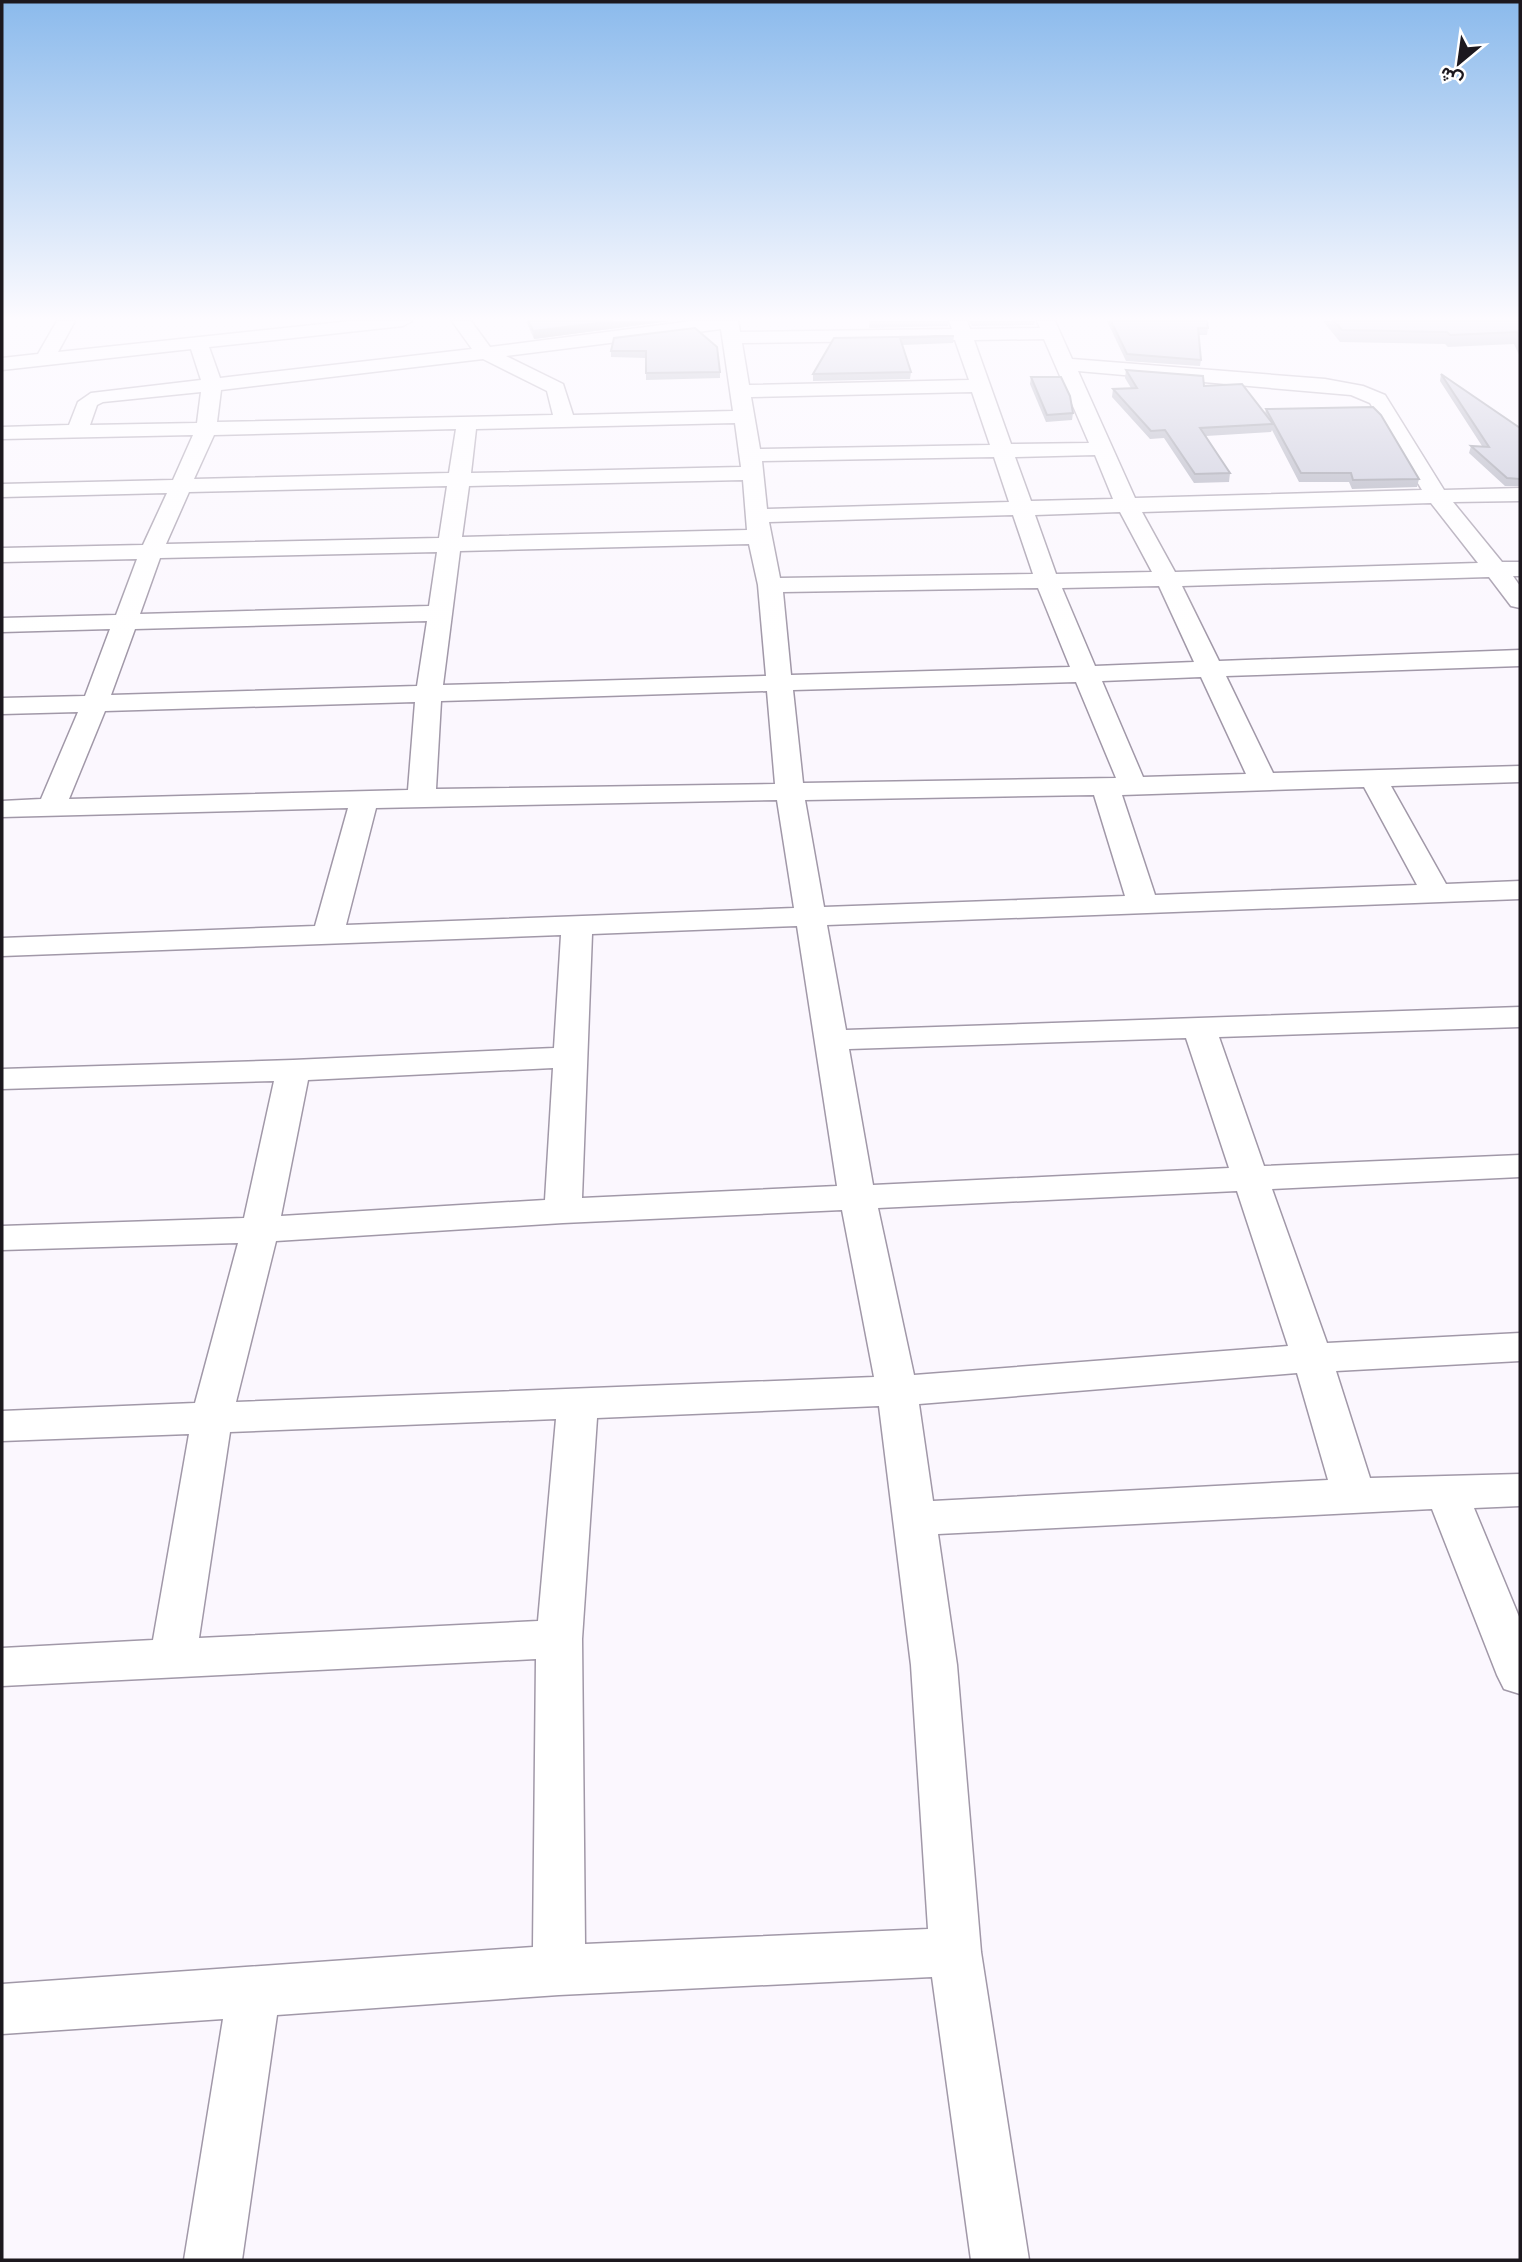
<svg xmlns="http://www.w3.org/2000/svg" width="1522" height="2262" font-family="'Titillium Web',Vazirmatn,sans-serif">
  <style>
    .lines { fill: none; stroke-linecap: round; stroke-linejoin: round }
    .street-casing { stroke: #a198a8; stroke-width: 3 }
    .street { fill: #fff; fill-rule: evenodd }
    .wall { fill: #a6a7b6 }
    .shaded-wall { fill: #878894 }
    .building { fill: #c1c2d4; stroke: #878894; stroke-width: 2 }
  </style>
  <rect width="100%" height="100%" fill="#fbf7fe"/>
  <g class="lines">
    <defs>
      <path id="street" d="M57 321H75L58 352 350 321H412L403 326 209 347 220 378 472 349 452 321H471L490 347 692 321H738L740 332 952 329 949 321H967L970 329 1040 328 1037 321H1055L1072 359 1325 379 1363 386 1385 395 1444 490 1520 488V501L1453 502 1502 562H1520V576H1513L1520 586V608L1511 606 1489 577 1182 586 1219 661 1520 650V666L1226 676 1273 773 1520 766V782L1391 786 1446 884 1520 881V899L827 925 846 1030 1520 1007V1027L1219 1037 1264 1166 1520 1155V1177L1272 1189 1327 1343 1520 1333V1361L1336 1371 1370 1478 1520 1474V1506L1474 1508 1520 1619V1694L1504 1689 1497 1675 1432 1509 938 1534 957 1665 981 1952 1029 2260H971L932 1977 559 1995 277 2015 242 2260H184L223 2019 2 2034V1984L533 1947 536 1659 2 1686V1648L153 1640 189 1434 2 1441V1411L195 1403 238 1243 2 1250V1226L244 1218 274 1081 2 1089V1069L293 1060 554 1048 561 935 2 956V938L315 926 348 808 2 817V801L41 799 78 712 2 714V698L85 696 110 629 2 632V618L116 615 137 559 2 562V548L143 545 167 493 2 497V484L173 480 193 435 2 439V427L69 425 78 402 91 393 201 380 191 349 2 370V358L38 354ZM721 329 733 411 573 415 563 384 506 356ZM1044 339 1089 443 1011 444 974 340ZM955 340 969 380 749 385 742 343ZM483 359 547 391 553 415 217 422 221 390ZM1078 371 1351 395 1370 403 1422 490 1135 498ZM201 392 197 423 90 425 97 405 103 402ZM972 392 990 445 760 449 751 397ZM735 423 741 467 471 473 476 429ZM456 429 449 473 194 479 214 435ZM1095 455 1113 499 1031 501 1015 457ZM994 457 1009 502 767 509 762 461ZM743 480 747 530 462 537 469 486ZM447 486 439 538 166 544 189 492ZM1431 503 1478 563 1175 572 1142 512ZM1120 512 1152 572 1056 574 1035 515ZM1013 515 1033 574 780 578 769 522ZM749 544 758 585 766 676 443 685 460 551ZM437 552 429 606 140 614 160 558ZM1159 586 1194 662 1095 666 1062 588ZM1038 588 1070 667 791 675 783 592ZM427 621 417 686 111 695 135 629ZM1201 677 1246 774 1143 777 1102 681ZM1076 682 1116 778 803 783 793 690ZM767 691 775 784 436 789 441 701ZM415 702 408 790 69 799 105 711ZM1364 787 1417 885 1155 895 1122 795ZM1094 795 1125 896 824 907 805 800ZM777 800 794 908 346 925 376 808ZM797 926 837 1186 582 1198 592 934ZM1186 1038 1229 1168 873 1185 849 1049ZM553 1068 545 1200 281 1216 308 1080ZM1237 1191 1288 1346 914 1375 878 1208ZM842 1210 874 1377 236 1402 276 1241 563 1223ZM1297 1373 1328 1480 933 1501 919 1404ZM879 1406 911 1665 928 1929 585 1944 582 1639 597 1418ZM556 1419 538 1621 199 1638 230 1432Z"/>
    </defs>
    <!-- street casing -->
    <use href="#street" class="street-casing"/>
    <!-- street -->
    <use href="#street" class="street"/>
  </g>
  <!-- wall -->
  <g class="wall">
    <path d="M526 321H670L534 339Z"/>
    <path d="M869 321H949L948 326 869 328Z"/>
    <path d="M969 321H1035L1034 325 972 326Z"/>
    <path d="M1107 321H1207L1208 328 1207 335H1198L1201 360 1200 366 1126 361Z"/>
    <path d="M1323 321H1520V357L1514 344 1448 347 1445 344 1340 342Z"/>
    <path d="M695 328 720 372V378L646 380V358L611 357V351Z"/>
    <path d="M954 336 953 343 902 345 911 372 910 379 813 381V374L834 338Z"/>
    <path d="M1126 370 1204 386 1265 414 1266 409 1419 479 1417 487 1352 489 1349 482H1299L1272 430 1271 432 1206 436 1230 473 1229 482 1194 483 1164 438 1150 439 1112 397 1113 389 1131 388 1125 378Z"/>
    <path d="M1441 374 1520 428V486H1505L1469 453 1471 446H1482L1440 381Z"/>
    <path d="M1031 377 1073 413 1072 420 1046 422 1030 384Z"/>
  </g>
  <!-- shaded-wall -->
  <path class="shaded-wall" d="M613 321H670L534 339 533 331Z"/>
  <!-- building -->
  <g class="building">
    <path d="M529 321H613L533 331Z"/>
    <path d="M1111 321H1207L1208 328H1198L1201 360 1127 354Z"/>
    <path d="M1334 321H1520V339L1517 332 1450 335 1447 332 1342 330Z"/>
    <path d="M695 328 717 347 720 372 646 373V351H611L614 338Z"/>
    <path d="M954 336 900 338 911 372 813 374 834 338Z"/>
    <path d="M1126 370 1203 376 1204 386 1242 384 1273 424 1200 428 1230 473 1195 474 1165 430 1151 431 1113 389 1137 388Z"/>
    <path d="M1441 374 1520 428V479L1507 478 1471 446 1489 447Z"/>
    <path d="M1031 377H1061L1070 396 1073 413 1047 415Z"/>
    <path d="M1373 407 1381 415 1419 479 1353 480 1351 473H1301L1266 409Z"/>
  </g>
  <!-- sky -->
  <linearGradient id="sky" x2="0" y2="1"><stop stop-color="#8bbaec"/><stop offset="0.5" stop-color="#fdfbff"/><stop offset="1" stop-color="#fdfbff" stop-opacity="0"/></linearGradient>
  <rect width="1522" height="638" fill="url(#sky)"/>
  <!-- border -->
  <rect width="1522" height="2262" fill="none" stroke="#1c181e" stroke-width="7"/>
  <!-- north arrow -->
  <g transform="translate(1459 63) rotate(209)" stroke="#ffffff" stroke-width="5" paint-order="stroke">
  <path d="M0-5L12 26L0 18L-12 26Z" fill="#1c181e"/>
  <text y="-10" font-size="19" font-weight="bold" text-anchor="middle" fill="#1c181e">ش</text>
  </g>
</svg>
